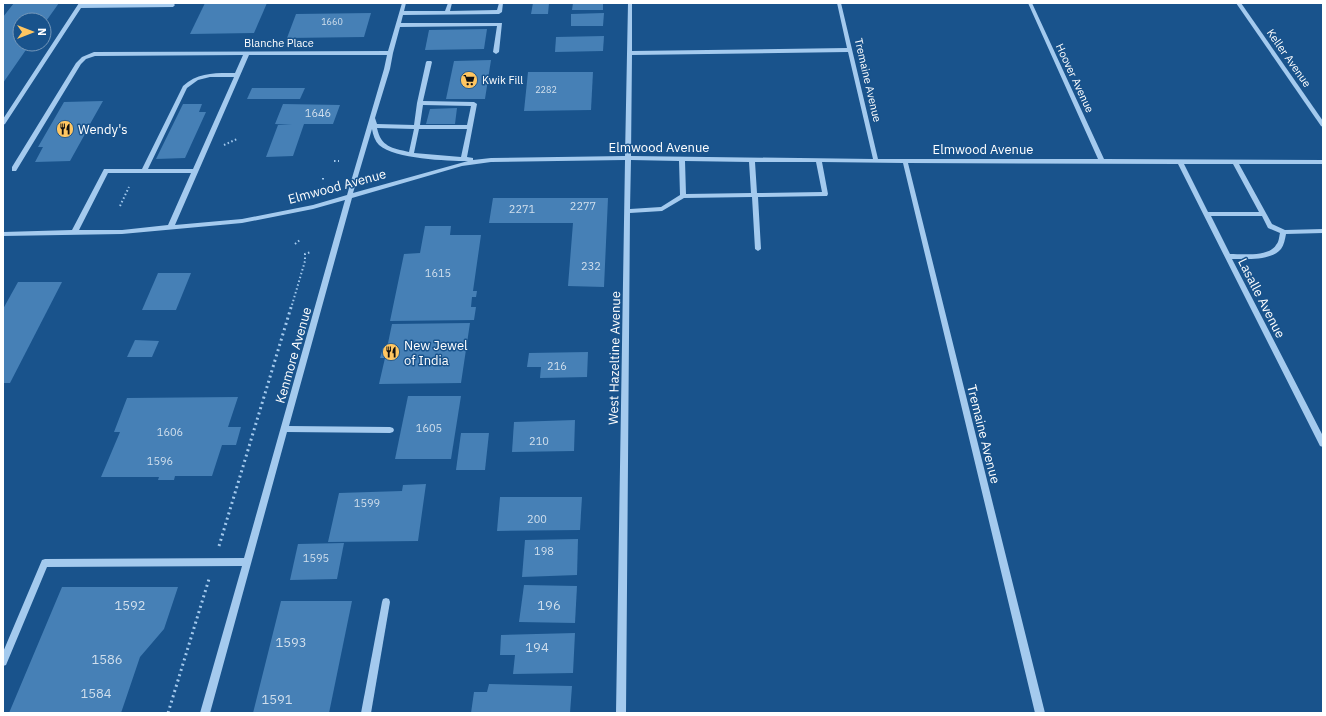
<svg xmlns="http://www.w3.org/2000/svg" width="1326" height="716" font-family="'IBM Plex Sans',sans-serif">
  <style>
    .building { fill: #4680b6 }
    .lines { fill: none; stroke-linecap: round; stroke-linejoin: round }
    .path-far1 { stroke: #a4caee; stroke-width: 2; stroke-dasharray: 1.5 2.5; stroke-linecap: butt }
    .path { stroke: #a4caee; stroke-width: 3; stroke-dasharray: 2 3.5; stroke-linecap: butt }
    .minor { fill: #a4caee; fill-rule: evenodd }
    .labels { text-anchor: middle; stroke-width: 3; stroke-linejoin: round; paint-order: stroke }
    .far-number-label { font-size: 9px; fill: #d1dfed }
    .far-street-label { font-size: 11px; fill: #fff; stroke: #19538c }
    .far-poi-label { font-size: 11px; fill: #fff; stroke: #19538c; text-anchor: start }
    .number-label { font-size: 11px; fill: #d1dfed }
    .poi-label { font-size: 13px; fill: #fff; stroke: #19538c; text-anchor: start }
    .street-label { font-size: 13px; fill: #fff; stroke: #19538c }
    .near-number-label { font-size: 13px; fill: #d1dfed }
  </style>
  <rect width="100%" height="100%" fill="#19538c"/>
  <!-- building -->
  <g class="building">
    <path d="M14 3H59L44 24V20H20V44H30L3 83V17Z"/>
    <path d="M205 3H267L254 33 190 34Z"/>
    <path d="M533 3H549L548 14H531Z"/>
    <path d="M573 3H603V10H572Z"/>
    <path d="M371 13 364 37 287 38 296 14Z"/>
    <path d="M604 13 603 26H571V14Z"/>
    <path d="M487 29 484 49 425 50 429 30Z"/>
    <path d="M604 36 603 51 555 52 556 37Z"/>
    <path d="M491 60 485 99H446L454 61Z"/>
    <path d="M528 72H593L591 110 524 111Z"/>
    <path d="M252 88H305L300 99H247Z"/>
    <path d="M103 101 90 124H84L79 134H85L70 161 35 162 43 147H38L64 102Z"/>
    <path d="M183 104H202L199 112H206L185 158 156 159Z"/>
    <path d="M283 104 340 105 333 124H304L293 156 266 157 278 125H292L275 124Z"/>
    <path d="M457 108 455 124H426L430 109Z"/>
    <path d="M493 198H608L604 287 568 286 573 223H489Z"/>
    <path d="M425 226H451L450 235H481L473 291H477L476 297H472L471 307H476L474 320 390 321 404 254 420 253Z"/>
    <path d="M158 273H191L176 310H142Z"/>
    <path d="M18 282H62L10 383H3V309Z"/>
    <path d="M470 323 461 383 379 384 385 358H380L383 348H387L392 324Z"/>
    <path d="M135 340 159 341 152 357H127Z"/>
    <path d="M588 352 587 377 540 378 541 367H527L529 353Z"/>
    <path d="M408 396H461L451 459H395Z"/>
    <path d="M238 397 228 427H241L236 445H222L212 476H175L174 480H158L159 477H101L120 432H114L127 398Z"/>
    <path d="M575 420 574 451 512 452 514 422Z"/>
    <path d="M461 433H489L485 470H456Z"/>
    <path d="M426 484 418 541 328 542 339 493 402 491 403 485Z"/>
    <path d="M500 497H582L580 530 497 531Z"/>
    <path d="M578 539 577 575 522 577 525 540Z"/>
    <path d="M344 543 337 579 290 580 298 544Z"/>
    <path d="M524 585 577 586 575 623 519 622Z"/>
    <path d="M62 587H178L164 629 140 657 121 713H9Z"/>
    <path d="M281 601H352L329 713H253Z"/>
    <path d="M575 633 573 673 513 674 515 655H500L501 635Z"/>
    <path d="M489 684 572 686 570 713H471L474 692H487Z"/>
  </g>
  <g class="lines">
    <!-- path-far1 -->
    <g class="path-far1">
      <path d="M224 145 237 139"/>
      <path d="M334 161H339"/>
      <path d="M323 178V181"/>
      <path d="M120 206 129 187"/>
      <path d="M295 244 301 239"/>
      <path d="M292 305 305 261V254L311 252"/>
    </g>
    <!-- path -->
    <g class="path">
      <path d="M219 546 292 304"/>
      <path d="M168 713 209 579"/>
    </g>
    <!-- minor -->
    <g class="minor">
      <path d="M79 3H83V4L173 3 175 5 173 7 81 8 5 124 3 125V119Z"/>
      <path d="M402 3H406L404 11H445L448 3H452L450 11 497 10 499 3H503L502 12 499 14 403 15 401 23H502L499 52 496 54 493 52 497 26 400 27 393 53 390 69 375 118 377 124 414 125 417 103 426 62 427 61H431L432 62 423 101 474 102 477 104 467 157 473 158V160L491 158 625 156 628 3H632V51L847 48 837 3H841L878 159H1098L1028 3H1032L1104 159 1323 160V164H1239L1272 224 1285 230 1323 229V233L1286 234C1285 239 1284 245 1281 249 1271 261 1246 259 1232 259L1323 436V447L1320 446 1178 164 908 163 1045 713H1035L903 163 822 162 828 194 827 196 758 197 761 249 758 251 755 249 752 197 684 198 662 211 630 213 626 713H616L625 160 491 162 462 166 352 198 289 426 390 427 393 428 394 430 393 432 390 433 287 432 210 713H200L242 566 47 567 6 665 3 666V652L42 560 45 559 244 558 345 200 313 209 242 223 122 234 3 236V232L72 230 104 169H142L183 86C198 72 216 73 235 73L243 55 95 56 86 59 81 64 16 171H12V167L76 63 82 57 94 52 388 51ZM848 52 873 159 631 156 632 55ZM249 55H387L384 69 347 195 313 205 242 219 175 225ZM210 77H234L193 169H148L187 88 198 80ZM423 105 471 106 467 125H420ZM377 128 414 129 409 152C392 148 381 147 377 128ZM372 129C373 135 375 141 379 145 395 159 447 161 468 161L353 193ZM419 129H467L461 157 414 153ZM631 160 679 161 680 195 661 207 630 209ZM685 161 749 162 751 193 686 194ZM755 162H816L822 192 757 193ZM1184 164H1233L1259 212H1208ZM108 173H191L168 225 122 230H79ZM1211 216H1262L1268 228 1280 233C1279 237 1279 242 1276 245 1269 257 1242 254 1230 254Z"/>
      <path d="M1236 3H1241L1323 121V127L1321 126Z"/>
      <path d="M386 598 389 599 390 602 371 713H361L382 602 383 599Z"/>
    </g>
  </g>
  <!-- icons -->
  <defs>
    <symbol id="supermarket-disc" viewBox="-11 -11 22 22"><circle r="9.5" fill="#ffc661" stroke="#19538c"/><path d="M-6-5.5h2.5l.6 2H6L4.5 2H-2.5L-4.4-4H-6ZM-1.5 3.2a1.3 1.3 0 1 0 .1 0ZM3 3.2a1.3 1.3 0 1 0 .1 0Z" fill="#111"/></symbol>
    <symbol id="restaurant-disc" viewBox="-11 -11 22 22"><circle r="9.5" fill="#ffc661" stroke="#19538c"/><path d="M-5-6h1v4h1v-4h1v4h1v-4h1v5L-1.5 .5V6h-2V.5L-5-1ZM5-6V6H3V1.5H1.5Q1.5-4 5-6Z" fill="#111"/></symbol>
  </defs>
  <g fill-rule="evenodd">
    <use href="#supermarket-disc" x="459" y="70" width="20" height="20"/>
    <use href="#restaurant-disc" x="55" y="119" width="20" height="20"/>
    <use href="#restaurant-disc" x="381" y="342" width="20" height="20"/>
  </g>
  <g class="labels">
    <!-- far-number labels -->
    <g class="far-number-label">
      <text x="332" y="25">1660</text>
      <text x="546" y="93">2282</text>
    </g>
    <!-- far-street labels -->
    <g class="far-street-label">
      <text x="279" y="47">Blanche Place</text>
      <text transform="translate(1289 58) rotate(55)" y="4">Keller Avenue</text>
      <text transform="translate(1075 78) rotate(65)" y="4">Hoover Avenue</text>
      <text transform="translate(868 80) rotate(77)" y="4">Tremaine Avenue</text>
    </g>
    <!-- far-poi labels -->
    <g class="far-poi-label">
      <text x="482" y="84">Kwik Fill</text>
    </g>
    <!-- number labels -->
    <g class="number-label">
      <text x="318" y="117">1646</text>
      <text x="583" y="210">2277</text>
      <text x="522" y="213">2271</text>
      <text x="591" y="270">232</text>
      <text x="438" y="277">1615</text>
      <text x="557" y="370">216</text>
      <text x="429" y="432">1605</text>
      <text x="170" y="436">1606</text>
      <text x="539" y="445">210</text>
      <text x="160" y="465">1596</text>
      <text x="367" y="507">1599</text>
      <text x="537" y="523">200</text>
      <text x="544" y="555">198</text>
      <text x="316" y="562">1595</text>
    </g>
    <!-- poi labels -->
    <g class="poi-label">
      <text x="78" y="134">Wendy's</text>
      <text x="404" y="350">New Jewel<tspan x="404" dy="15">of India</tspan></text>
    </g>
    <!-- street labels -->
    <g class="street-label">
      <text x="659" y="152">Elmwood Avenue</text>
      <text x="983" y="154">Elmwood Avenue</text>
      <text transform="translate(337 186) rotate(-15)" y="5">Elmwood Avenue</text>
      <text transform="translate(1262 298) rotate(63)" y="5">Lasalle Avenue</text>
      <text transform="translate(293 355) rotate(-74)" y="5">Kenmore Avenue</text>
      <text transform="translate(614 358) rotate(-89)" y="5">West Hazeltine Avenue</text>
      <text transform="translate(984 434) rotate(76)" y="5">Tremaine Avenue</text>
    </g>
    <!-- near-number labels -->
    <g class="near-number-label">
      <text x="130" y="610">1592</text>
      <text x="549" y="610">196</text>
      <text x="291" y="647">1593</text>
      <text x="537" y="652">194</text>
      <text x="107" y="664">1586</text>
      <text x="96" y="698">1584</text>
      <text x="277" y="704">1591</text>
    </g>
  </g>
  <!-- border -->
  <rect width="1326" height="716" fill="none" stroke="#ffffff" stroke-width="8"/>
  <!-- north arrow -->
  <g transform="translate(32 32) rotate(90)"><circle r="19" fill="#19538c" stroke="#7598ba"/>
  <path d="M0-3L7 15L0 10L-7 15Z" fill="#ffc661"/>
  <text y="-6" font-size="11" font-weight="bold" text-anchor="middle" fill="#ffffff">N</text>
  </g>
</svg>
